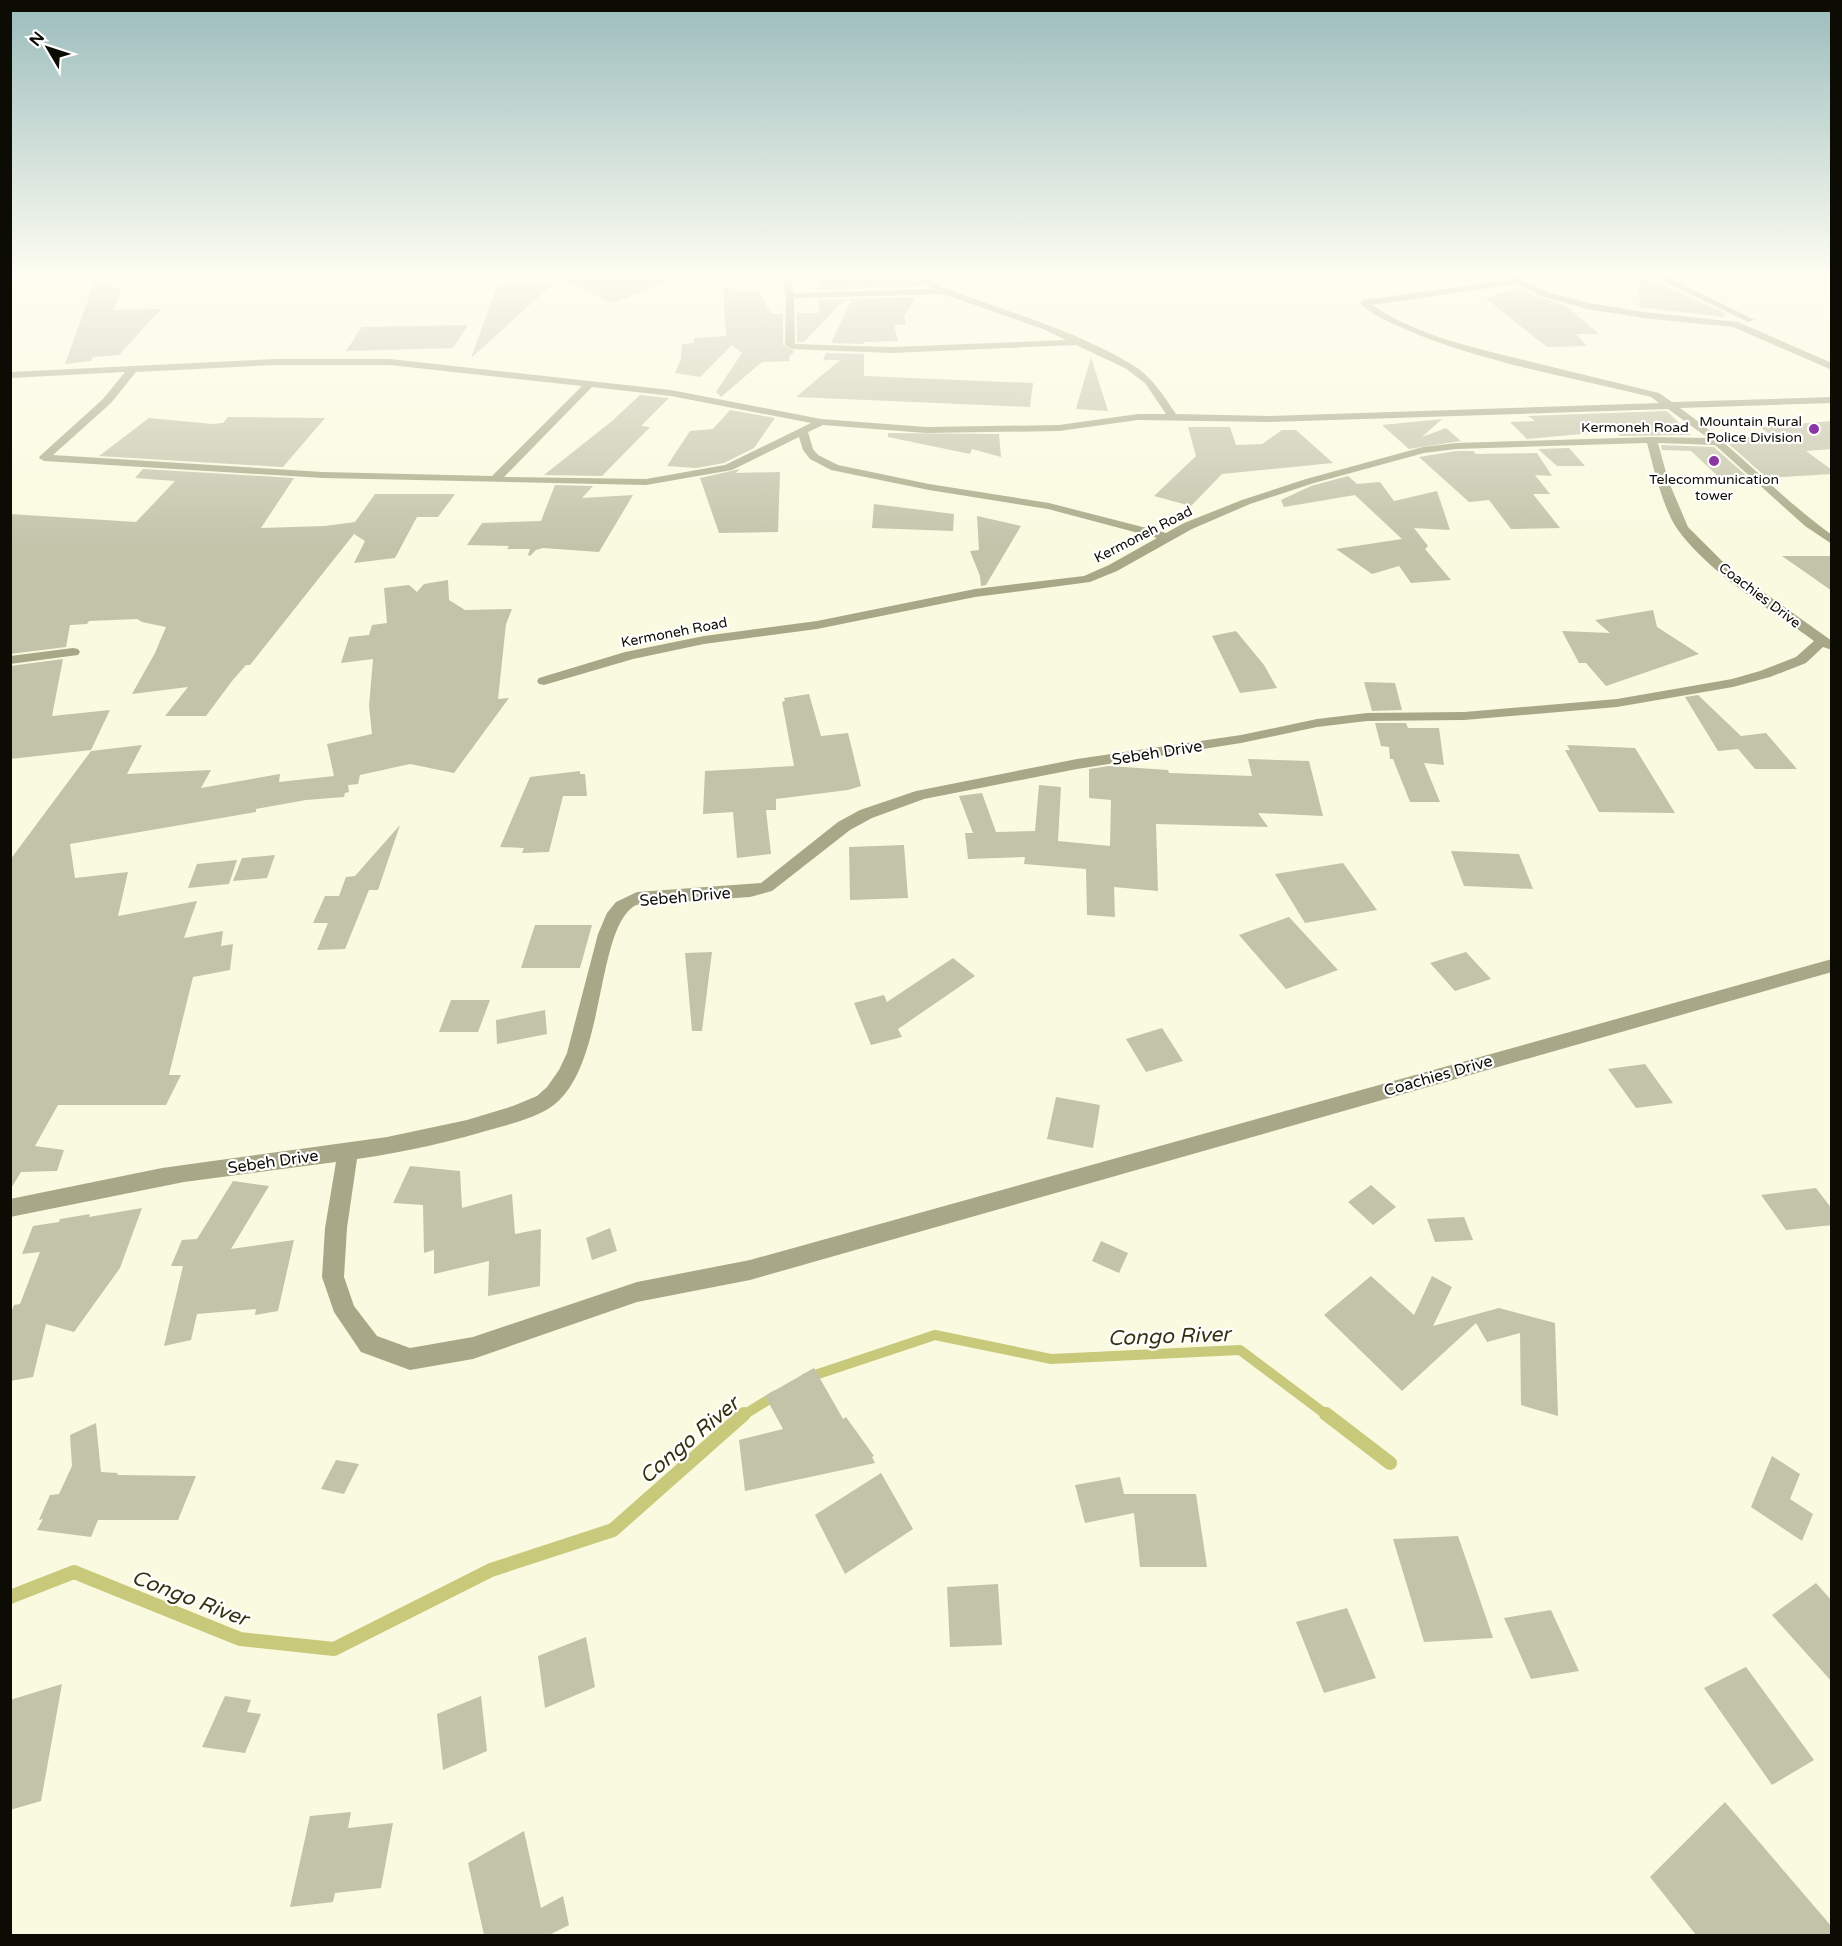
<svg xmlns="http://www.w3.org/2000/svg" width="1842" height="1946" font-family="'Varela Round',sans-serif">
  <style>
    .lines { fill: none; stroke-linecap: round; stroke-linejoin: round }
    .stream-far1 { stroke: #c9c97b; stroke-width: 10 }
    .stream { stroke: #c9c97b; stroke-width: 14 }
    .building { fill: #c3c3aa }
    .minor { fill: #a8a888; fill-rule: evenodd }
    .poi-dot { fill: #8a35a2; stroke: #fff; stroke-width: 2 }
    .labels { text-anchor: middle; stroke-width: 4.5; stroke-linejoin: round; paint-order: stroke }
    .far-poi-label { font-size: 14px; fill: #0c0c04; stroke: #fff; text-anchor: end }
    .far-street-label { font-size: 14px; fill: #0c0c04; stroke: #fff }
    .street-label { font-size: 16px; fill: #0c0c04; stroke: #fff }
    .near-water-label { font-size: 21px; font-style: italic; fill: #343311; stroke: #fff }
  </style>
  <rect width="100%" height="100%" fill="#fafae0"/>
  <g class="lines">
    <!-- stream-far1 -->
    <g class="stream-far1">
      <path d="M806 1378 935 1335 1051 1359 1240 1350 1328 1416"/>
      <path d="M742 1416 776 1395"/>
    </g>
    <!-- stream -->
    <g class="stream">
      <path d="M1326 1414 1390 1463"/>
      <path d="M10 1597 74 1572 240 1639 334 1649 491 1570 613 1530 744 1414"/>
    </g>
  </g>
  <!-- building -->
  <g class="building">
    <path d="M545 274H683V275L614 303Z"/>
    <path d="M820 274H905L923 285 856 289 859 284 854 289 819 290Z"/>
    <path d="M1638 274 1725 313 1724 317 1640 307Z"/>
    <path d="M94 283 121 288 114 310 161 309 119 355 92 357 91 361 65 364Z"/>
    <path d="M553 284 471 358 497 286Z"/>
    <path d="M723 287 745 292 759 291 771 314H783V345L795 351 789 357 790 361 762 362 721 397 716 392 742 353 732 345 700 377 675 373 681 359 682 344 694 343V338L726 336Z"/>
    <path d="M1520 288 1540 298 1565 305 1599 334H1576L1587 346 1547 347 1485 298Z"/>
    <path d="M916 297 904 316 906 325H894L898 341 864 342V344L831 343 852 299Z"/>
    <path d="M845 299 804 342H797V313H819V300Z"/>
    <path d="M468 325 453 348 346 351 362 327Z"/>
    <path d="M826 353 864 354V376L1033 383 1030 407 796 397 840 360H823Z"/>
    <path d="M1091 357 1108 411 1076 409Z"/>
    <path d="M640 395 669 398 641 426 650 427 602 476 544 475 612 421Z"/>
    <path d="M730 410 775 418 754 448 724 463 696 468 667 466 690 431 713 429Z"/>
    <path d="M1667 411 1691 435 1620 436 1614 431 1527 439 1510 422 1535 421 1528 416Z"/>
    <path d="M228 417 325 418 283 467 99 456 149 418 212 424 223 423Z"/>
    <path d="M1442 419 1422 437 1446 428 1461 441 1409 449 1382 425Z"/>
    <path d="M1832 421V449L1806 451 1832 470V474L1767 478 1722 438 1772 436 1760 427Z"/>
    <path d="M1188 427H1230L1236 445 1262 444 1282 430H1296L1333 463 1222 474 1191 506 1154 496 1196 456Z"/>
    <path d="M888 433 999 434 1001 457 972 449 970 454 888 437Z"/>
    <path d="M1661 445 1714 447 1750 479 1723 481 1691 451 1662 450Z"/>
    <path d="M1569 448 1585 466H1557L1538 449Z"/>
    <path d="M1456 451H1473L1476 454 1537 453 1552 476 1535 475 1550 494H1533L1560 528 1511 529 1489 500 1469 502 1419 457Z"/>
    <path d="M143 469 294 478 261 528 325 526 355 522 375 494H455L438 517H417L395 558 354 563 365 541 354 534 250 665H246L232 681 206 716H165L188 687 132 694 155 653 166 627 142 622 137 619 89 621 87 624 70 625 66 647 10 654V514L136 522 175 481 135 478Z"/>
    <path d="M740 469 736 473 780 472 778 532 719 533 700 478Z"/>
    <path d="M1348 476 1357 484 1380 482 1394 501 1437 491 1450 530 1414 528 1428 546 1425 549 1451 580 1411 583 1399 566 1372 574 1336 549 1402 539 1355 495 1284 507 1281 500 1311 486Z"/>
    <path d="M555 485 593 486 582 498 633 495 599 552 543 548 536 550 530 556 528 555 530 549H507L509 546 467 545 482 523 541 521Z"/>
    <path d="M874 504 954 514 953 531 872 528Z"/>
    <path d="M977 516 1021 526 986 585 981 586 980 576 970 551 979 550Z"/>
    <path d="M1782 556H1832V591Z"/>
    <path d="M448 580 449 600 465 610 512 609 506 624 498 699 509 698 454 773 410 764 360 775 358 784 348 785 349 792 345 793 344 797 306 800 256 809V812L70 844 75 878 128 872 118 916 197 901 184 938 223 931 221 946 233 944 230 970 193 977 169 1075H181L166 1105H58L35 1146 64 1150 57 1171 21 1172 10 1190V860L91 751 142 745 127 774 211 770 201 788 280 774 279 782 334 776 327 744 372 734 369 706 373 659 341 663 349 637 369 635 372 625 387 623 384 588 409 585 417 592 424 584Z"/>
    <path d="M1653 610 1657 627 1699 654 1606 686 1586 663H1579L1562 631 1610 633 1595 620Z"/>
    <path d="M1236 631 1264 665 1277 688 1240 693 1212 636Z"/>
    <path d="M63 659 52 716 110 710 91 750 10 759V666Z"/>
    <path d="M1364 682 1395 683 1402 710 1372 711Z"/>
    <path d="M809 694 821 736 848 733 861 786 848 790 776 799V810H766L771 854 737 858 733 812 703 814 705 771 794 766 782 702 785 701 784 698Z"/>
    <path d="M1698 695 1741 736 1766 733 1797 769H1755L1738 749 1718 751 1685 697Z"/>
    <path d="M1375 723H1406L1408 728H1439L1444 765 1424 763 1440 802H1410L1393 759H1390L1389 747 1381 746Z"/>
    <path d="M1567 745 1635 748 1675 813 1599 812 1565 750H1570Z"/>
    <path d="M1248 759 1309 761 1323 816 1258 813 1268 827 1156 824 1158 891 1114 887 1115 917 1087 915 1086 869 1024 864 1025 857 968 859 965 833H973L959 796 982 793 996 832 1035 831 1039 785 1061 787 1058 841 1110 846 1111 800 1089 798V769L1109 766 1168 770 1169 773 1252 776Z"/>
    <path d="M580 771V774H585L587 796H563L549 852 522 853 524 848 500 847 530 777Z"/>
    <path d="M400 825 378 890H369L345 949 317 950 328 923H313L325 896H339L346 877 355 876Z"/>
    <path d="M904 845 908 898 850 900 849 847Z"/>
    <path d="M1451 851 1519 854 1533 889 1464 886Z"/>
    <path d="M275 855 267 878 233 881 242 858Z"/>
    <path d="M237 860 229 884 188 888 197 864Z"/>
    <path d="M1343 863 1377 910 1305 923 1275 874Z"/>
    <path d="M1289 917 1338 970 1286 989 1239 935Z"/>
    <path d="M535 925H592L580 968H521Z"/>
    <path d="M712 952 702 1031H692L685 953Z"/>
    <path d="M1466 952 1491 979 1455 991 1430 963Z"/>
    <path d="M953 958 975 976 898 1029 902 1037 871 1045 854 1003 884 995 887 1002Z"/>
    <path d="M451 1000H490L478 1032H439Z"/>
    <path d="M545 1010 547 1034 497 1044 496 1020Z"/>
    <path d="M1162 1028 1183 1061 1146 1072 1126 1039Z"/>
    <path d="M1645 1064 1673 1103 1636 1108 1608 1069Z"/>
    <path d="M1056 1097 1100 1105 1093 1148 1047 1139Z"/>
    <path d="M410 1166 460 1171 462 1208 512 1194 515 1234 541 1229 540 1286 488 1296 489 1261 434 1274V1250L424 1253 423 1205 393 1203Z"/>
    <path d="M233 1181 269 1186 231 1249 294 1240 278 1311 255 1315 256 1309 197 1314 191 1340 164 1346 183 1266H171L182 1240 197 1239Z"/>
    <path d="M1371 1185 1396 1207 1373 1225 1348 1202Z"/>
    <path d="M1816 1188 1832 1209V1225L1786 1230 1761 1195Z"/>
    <path d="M142 1208 120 1268 74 1332 46 1324 33 1377 10 1381V1315L14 1305 20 1304 40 1252 22 1254 33 1226 59 1222 60 1219 90 1214 89 1217Z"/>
    <path d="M1464 1217 1473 1240 1435 1242 1427 1219Z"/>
    <path d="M610 1228 617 1251 592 1260 586 1238Z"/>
    <path d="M1101 1241 1128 1253 1119 1273 1092 1261Z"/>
    <path d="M1371 1276 1414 1315 1432 1276 1452 1287 1433 1326 1499 1308 1555 1323 1558 1416 1521 1405 1520 1333 1487 1342 1476 1323 1402 1391 1324 1315Z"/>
    <path d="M814 1368 843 1419 846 1417 874 1456 872 1457 875 1463 745 1491 739 1440 783 1429 765 1396Z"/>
    <path d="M96 1423 101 1472 118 1473 117 1475 196 1476 178 1520H98L91 1537 37 1530 43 1519 39 1520 50 1495 59 1494 72 1466 70 1435Z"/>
    <path d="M1772 1456 1800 1474 1790 1499 1813 1514 1802 1541 1751 1507Z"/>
    <path d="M336 1460 359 1464 344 1494 321 1489Z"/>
    <path d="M881 1473 913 1529 845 1574 815 1515Z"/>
    <path d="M1120 1477 1124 1494H1196L1207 1567H1140L1134 1513 1085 1523 1075 1485Z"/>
    <path d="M1458 1536 1493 1638 1424 1642 1393 1539Z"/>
    <path d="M1816 1583 1832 1601V1682L1772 1615Z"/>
    <path d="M998 1584 1002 1645 950 1647 947 1587Z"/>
    <path d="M1347 1608 1376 1678 1324 1693 1296 1622Z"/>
    <path d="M1551 1610 1579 1671 1531 1679 1504 1618Z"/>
    <path d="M586 1637 595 1687 545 1708 538 1656Z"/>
    <path d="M1746 1667 1814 1760 1772 1785 1704 1688Z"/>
    <path d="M62 1684 41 1801 10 1810V1700Z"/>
    <path d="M225 1696 251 1700 247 1712 261 1714 245 1753 202 1747Z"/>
    <path d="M481 1696 487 1751 443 1770 437 1714Z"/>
    <path d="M1725 1802 1832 1927V1935H1696L1650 1877Z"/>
    <path d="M351 1812 348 1828 393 1823 381 1888 335 1893 333 1902 290 1907 310 1816Z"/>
    <path d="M524 1831 541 1908 563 1896 569 1925 549 1935H484L468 1863Z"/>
  </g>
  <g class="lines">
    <!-- minor -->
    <g class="minor">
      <path d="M781 274H789L794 293 933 289 908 274C924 274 935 285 950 290 1011 313 1076 331 1131 364 1152 376 1163 395 1176 414L1270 416 1659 403 1651 397C1570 377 1484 363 1407 330 1391 323 1373 316 1360 303L1364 300 1509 280 1498 274H1509L1547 292 1588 303 1643 312 1738 322 1832 363V370L1733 327 1643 318 1587 309 1541 296 1517 284 1372 305C1418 336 1475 348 1528 361 1571 372 1615 382 1659 393L1672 402 1832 397V403L1680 408C1734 446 1778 496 1832 535V544L1805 526 1715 445 1658 443 1668 480 1688 527 1728 567 1832 641V650L1823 647 1806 663 1770 677 1733 687 1617 707 1464 720 1367 721 1317 727 1241 743 1077 769 924 799 872 818 850 830 772 891 750 897 636 905C595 927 607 1062 555 1104 540 1116 518 1122 500 1127 453 1141 406 1152 357 1159L347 1228 344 1277 354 1306 377 1336 410 1348 473 1337 637 1282 750 1260 1832 959V972L750 1280 637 1302 473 1359 410 1370 361 1352 334 1312 322 1277 325 1228 336 1162 184 1182 10 1217V1199L162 1168 387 1137 467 1120 513 1106 537 1096 547 1087 559 1070 567 1053 598 934 607 913 616 902 637 892 761 883 838 822 860 810 916 791 1077 759 1241 735 1317 719 1367 713 1464 712 1617 699 1732 679 1760 671 1796 657 1814 641C1770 609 1710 574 1678 530 1663 509 1654 469 1647 443L1456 449 1424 453 1314 483 1250 504 1192 529 1117 571 1090 582 975 597 817 629 704 644 633 659 544 685 539 684 537 681 539 678 625 652 704 636 817 621 975 589 1084 576 1109 565 1157 538 1048 509 929 490 831 470 810 459 803 450 799 437 732 470 646 485 323 478 44 461 39 458 40 456 103 399 125 372 10 378V372L274 359H390L671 390 821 419 926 427 1059 425 1138 414H1166L1145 383 1125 368 1076 345 891 353 792 349 785 345 786 296ZM943 294 1043 329 1066 340 891 347 795 344 794 298ZM274 365H390L582 386 492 476 323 472 53 455 111 403 136 372ZM592 387 671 396 811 423 725 465 646 479 504 477ZM1668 409 1708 438 1652 437 1456 443 1423 447 1306 479 1242 500 1184 523 1166 533 1049 503 929 484 838 465 818 455 813 449 808 432 823 425 926 433 1059 431 1138 420 1270 422Z"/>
      <path d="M1649 274H1661L1755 320 1748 322Z"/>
      <path d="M73 648 78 649 80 652 78 655 10 664V656Z"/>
    </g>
  </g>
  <!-- sky -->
  <linearGradient id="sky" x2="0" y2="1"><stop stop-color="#9bbcbc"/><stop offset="0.5" stop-color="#fdfdf1"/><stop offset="1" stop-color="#fdfdf1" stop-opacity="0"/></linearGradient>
  <rect width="1842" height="547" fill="url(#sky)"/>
  <!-- markers -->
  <g class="poi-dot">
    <circle cx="1814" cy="429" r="6"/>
    <circle cx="1714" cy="461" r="6"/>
  </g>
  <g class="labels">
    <!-- far-poi labels -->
    <g class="far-poi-label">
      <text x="1802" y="426">Mountain Rural<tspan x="1802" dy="16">Police Division</tspan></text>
      <text x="1714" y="484" text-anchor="middle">Telecommunication<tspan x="1714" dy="16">tower</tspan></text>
    </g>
    <!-- far-street labels -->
    <g class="far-street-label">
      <text x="1635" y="432">Kermoneh Road</text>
      <text transform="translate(1143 534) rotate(-27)" y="5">Kermoneh Road</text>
      <text transform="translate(1760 595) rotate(37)" y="5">Coachies Drive</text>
      <text transform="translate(674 632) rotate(-11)" y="5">Kermoneh Road</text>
    </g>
    <!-- street labels -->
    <g class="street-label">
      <text transform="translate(1157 752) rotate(-9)" y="6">Sebeh Drive</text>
      <text transform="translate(685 896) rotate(-5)" y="6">Sebeh Drive</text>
      <text transform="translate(1438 1075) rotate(-16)" y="6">Coachies Drive</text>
      <text transform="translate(273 1161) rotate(-8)" y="6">Sebeh Drive</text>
    </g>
    <!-- near-water labels -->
    <g class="near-water-label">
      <text transform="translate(1169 1336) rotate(-2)" y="7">Congo River</text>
      <text transform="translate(689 1440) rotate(-40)" y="7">Congo River</text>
      <text transform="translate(190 1598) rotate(21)" y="7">Congo River</text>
    </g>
  </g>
  <!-- border -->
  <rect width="1842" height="1946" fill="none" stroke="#0c0c04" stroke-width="24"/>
  <!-- north arrow -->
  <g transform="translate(48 48) rotate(309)" stroke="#ffffff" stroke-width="4.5" paint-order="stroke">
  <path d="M0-4.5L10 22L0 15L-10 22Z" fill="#0c0c04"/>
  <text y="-9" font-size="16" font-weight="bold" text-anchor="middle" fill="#0c0c04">N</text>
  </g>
</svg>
